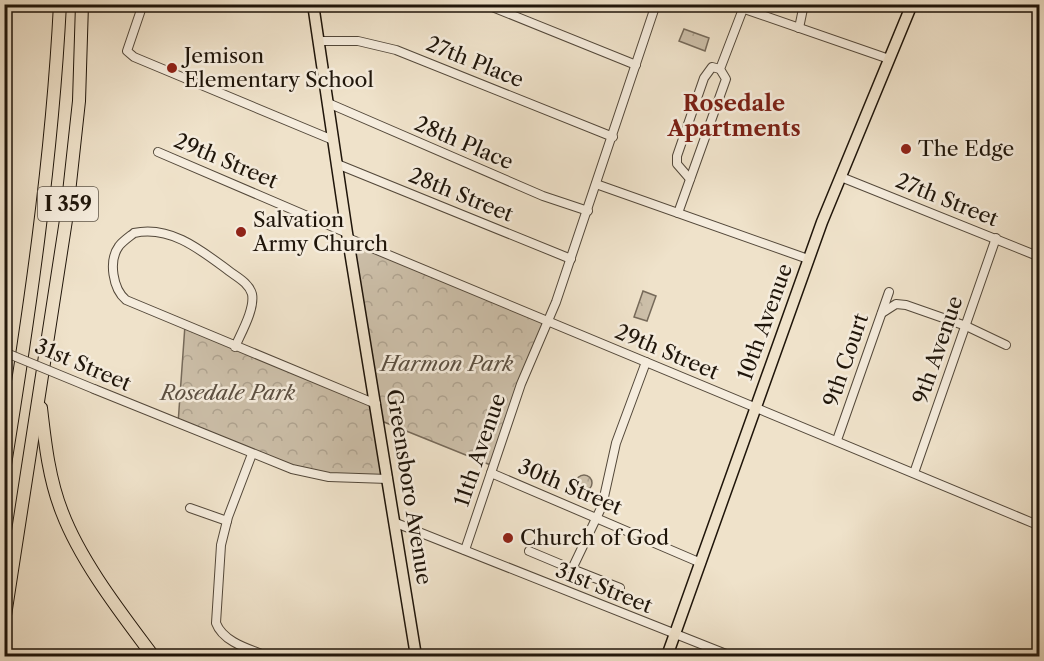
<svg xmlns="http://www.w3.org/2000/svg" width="1044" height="661" font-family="'Libre Caslon Text',serif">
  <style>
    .park { fill: url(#park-crowns); stroke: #766a5a; stroke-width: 1.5 }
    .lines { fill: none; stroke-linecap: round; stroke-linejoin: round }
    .minor-casing { stroke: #53483a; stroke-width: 10 }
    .major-casing { stroke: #1f150a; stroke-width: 13 }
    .highway-casing { stroke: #1f150a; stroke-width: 14 }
    .minor { stroke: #f5ecdd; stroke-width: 8 }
    .major { stroke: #efe2ca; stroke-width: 10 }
    .highway { stroke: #efe2ca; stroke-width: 12 }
    .minor-bridge-casing { stroke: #53483a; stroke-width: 10; stroke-linecap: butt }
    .minor-bridge { stroke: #f5ecdd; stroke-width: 8 }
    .poi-dot { fill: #8f2418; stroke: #f5ecdd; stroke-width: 2 }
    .labels { text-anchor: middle; stroke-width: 5; stroke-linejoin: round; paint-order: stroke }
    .shield { fill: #f5ecdd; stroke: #5f5649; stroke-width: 1.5 }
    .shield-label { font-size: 20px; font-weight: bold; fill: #1f150a }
    .poi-label { font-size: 21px; fill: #1f150a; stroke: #f5ecdd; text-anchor: start }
    .street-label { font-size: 21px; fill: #1f150a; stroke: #f5ecdd }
    .park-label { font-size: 21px; font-style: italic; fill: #5c5042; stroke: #f5ecdd }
    .neighbourhood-label { font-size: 22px; font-weight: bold; fill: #7a1f14; stroke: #f5ecdd }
  </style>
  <defs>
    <pattern id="park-crowns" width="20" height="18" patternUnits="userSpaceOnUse" patternTransform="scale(1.5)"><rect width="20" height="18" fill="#ccbfa9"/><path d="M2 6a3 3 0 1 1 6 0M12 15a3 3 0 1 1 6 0" fill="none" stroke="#afa390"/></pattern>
  </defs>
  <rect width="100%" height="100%" fill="#efe2ca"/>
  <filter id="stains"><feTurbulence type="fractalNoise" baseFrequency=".00333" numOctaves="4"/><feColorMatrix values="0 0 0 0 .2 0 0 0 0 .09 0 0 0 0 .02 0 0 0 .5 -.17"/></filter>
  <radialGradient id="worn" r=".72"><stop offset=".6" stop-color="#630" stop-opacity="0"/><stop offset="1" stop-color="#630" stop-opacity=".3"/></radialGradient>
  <!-- park -->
  <g class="park">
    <path d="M684 29 709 38 705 51 679 41Z"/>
    <path d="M348 238 547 321 493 466 379 420 388 479 329 477 292 469 178 424 185 325 375 404Z"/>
    <path d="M643 291 656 296 647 321 634 317Z"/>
    <circle cx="584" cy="483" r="8"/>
  </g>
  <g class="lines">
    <defs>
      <g id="minor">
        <path d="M143 4 127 51 134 57 333 140"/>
        <path d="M485 4 636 65"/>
        <path d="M730 4 889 59"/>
        <path d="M799 28 804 4"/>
        <path d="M318 41H358L396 50 613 137"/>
        <path d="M4 89 6 90"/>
        <path d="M328 103 543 196 588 211"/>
        <path d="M158 152 347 233"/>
        <path d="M337 164 571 259"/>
        <path d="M841 177 1040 257"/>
        <path d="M690 179 677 164V156L704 78 712 67 720 69"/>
        <path d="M596 184 808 259"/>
        <path d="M678 213 726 79 720 69 743 9"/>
        <path d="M348 238 1040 526"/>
        <path d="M882 313 896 304 906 305 966 326 1006 345"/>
        <path d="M235 347C241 333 255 309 252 294 249 283 237 277 229 271 202 251 171 225 134 233 129 237 123 241 119 246 108 261 113 289 126 300L376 404"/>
        <path d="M94 389 292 469 329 477 388 479"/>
        <path d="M837 440 889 292"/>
        <path d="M252 454 228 517 221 545 216 623C223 642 249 649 267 656"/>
        <path d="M491 473 701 563"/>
        <path d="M914 473 996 238"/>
        <path d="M190 508 227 521"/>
        <path d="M396 523 731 656"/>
        <path d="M465 550 521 384 556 302 656 4"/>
        <path d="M529 551 572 569 602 506 616 443 646 362"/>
        <path d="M572 569 620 588"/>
      </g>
      <g id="major">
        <path d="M313 4 347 233 416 656"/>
        <path d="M667 656 822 222 912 4"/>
      </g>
      <g id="highway">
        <path d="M41 408C45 443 49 479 62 512 81 562 121 613 153 656"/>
        <path d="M4 471C29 316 52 161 60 4"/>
        <path d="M4 622 66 220 79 101 82 4"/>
      </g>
    </defs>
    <!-- minor casing -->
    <use href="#minor" class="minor-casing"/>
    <!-- major casing -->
    <use href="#major" class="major-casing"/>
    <!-- highway casing -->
    <use href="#highway" class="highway-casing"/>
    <!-- minor -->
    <use href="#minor" class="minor"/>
    <!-- major -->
    <use href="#major" class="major"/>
    <!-- highway -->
    <use href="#highway" class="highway"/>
    <defs>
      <path id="minor-bridge" d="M4 352 94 389"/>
    </defs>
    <!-- minor-bridge casing -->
    <use href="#minor-bridge" class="minor-bridge-casing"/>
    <!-- minor-bridge -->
    <use href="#minor-bridge" class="minor-bridge"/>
  </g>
  <!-- markers -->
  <g class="poi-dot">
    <circle cx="172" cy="68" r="6"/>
    <circle cx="906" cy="149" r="6"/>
    <circle cx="241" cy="232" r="6"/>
    <circle cx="508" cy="538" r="6"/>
  </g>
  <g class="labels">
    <!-- shield labels -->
    <rect class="shield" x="38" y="187" width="60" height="34" rx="4.5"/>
    <g class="shield-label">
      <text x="68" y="211">I 359</text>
    </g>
    <!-- poi labels -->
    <g class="poi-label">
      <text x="184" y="63">Jemison<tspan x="184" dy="24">Elementary School</tspan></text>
      <text x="918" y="156">The Edge</text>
      <text x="253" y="227">Salvation<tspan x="253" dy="24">Army Church</tspan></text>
      <text x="520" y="545">Church of God</text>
    </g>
    <!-- street labels -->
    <g class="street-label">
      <text transform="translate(475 62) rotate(22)" y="7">27th Place</text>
      <text transform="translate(464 143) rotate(23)" y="7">28th Place</text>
      <text transform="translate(226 161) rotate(23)" y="7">29th Street</text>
      <text transform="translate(461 195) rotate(22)" y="7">28th Street</text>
      <text transform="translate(947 200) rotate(22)" y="7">27th Street</text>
      <text transform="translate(765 322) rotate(-70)" y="7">10th Avenue</text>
      <text transform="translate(938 350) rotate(-71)" y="7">9th Avenue</text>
      <text transform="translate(667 352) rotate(23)" y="7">29th Street</text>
      <text transform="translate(846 360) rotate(-71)" y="7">9th Court</text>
      <text transform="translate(83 365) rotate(23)" y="7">31st Street</text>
      <text transform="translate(480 450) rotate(-71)" y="7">11th Avenue</text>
      <text transform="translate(409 487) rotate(81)" y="7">Greensboro Avenue</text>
      <text transform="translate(570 487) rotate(23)" y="7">30th Street</text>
      <text transform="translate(604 588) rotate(22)" y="7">31st Street</text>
    </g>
    <!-- park labels -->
    <g class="park-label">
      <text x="447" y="371">Harmon Park</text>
      <text x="228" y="400">Rosedale Park</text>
    </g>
    <!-- neighbourhood labels -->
    <g class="neighbourhood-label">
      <text x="734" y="111">Rosedale<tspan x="734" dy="25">Apartments</tspan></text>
    </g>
  </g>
  <!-- margin -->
  <rect width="1044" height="661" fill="none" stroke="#efe2ca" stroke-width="24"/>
  <rect x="6" y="6" width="1032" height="649" fill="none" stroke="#1f150a" stroke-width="3"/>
  <rect x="12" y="12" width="1020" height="637" fill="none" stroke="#1f150a" stroke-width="1.5"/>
  <rect width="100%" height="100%" filter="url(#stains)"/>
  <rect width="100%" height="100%" fill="url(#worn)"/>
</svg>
